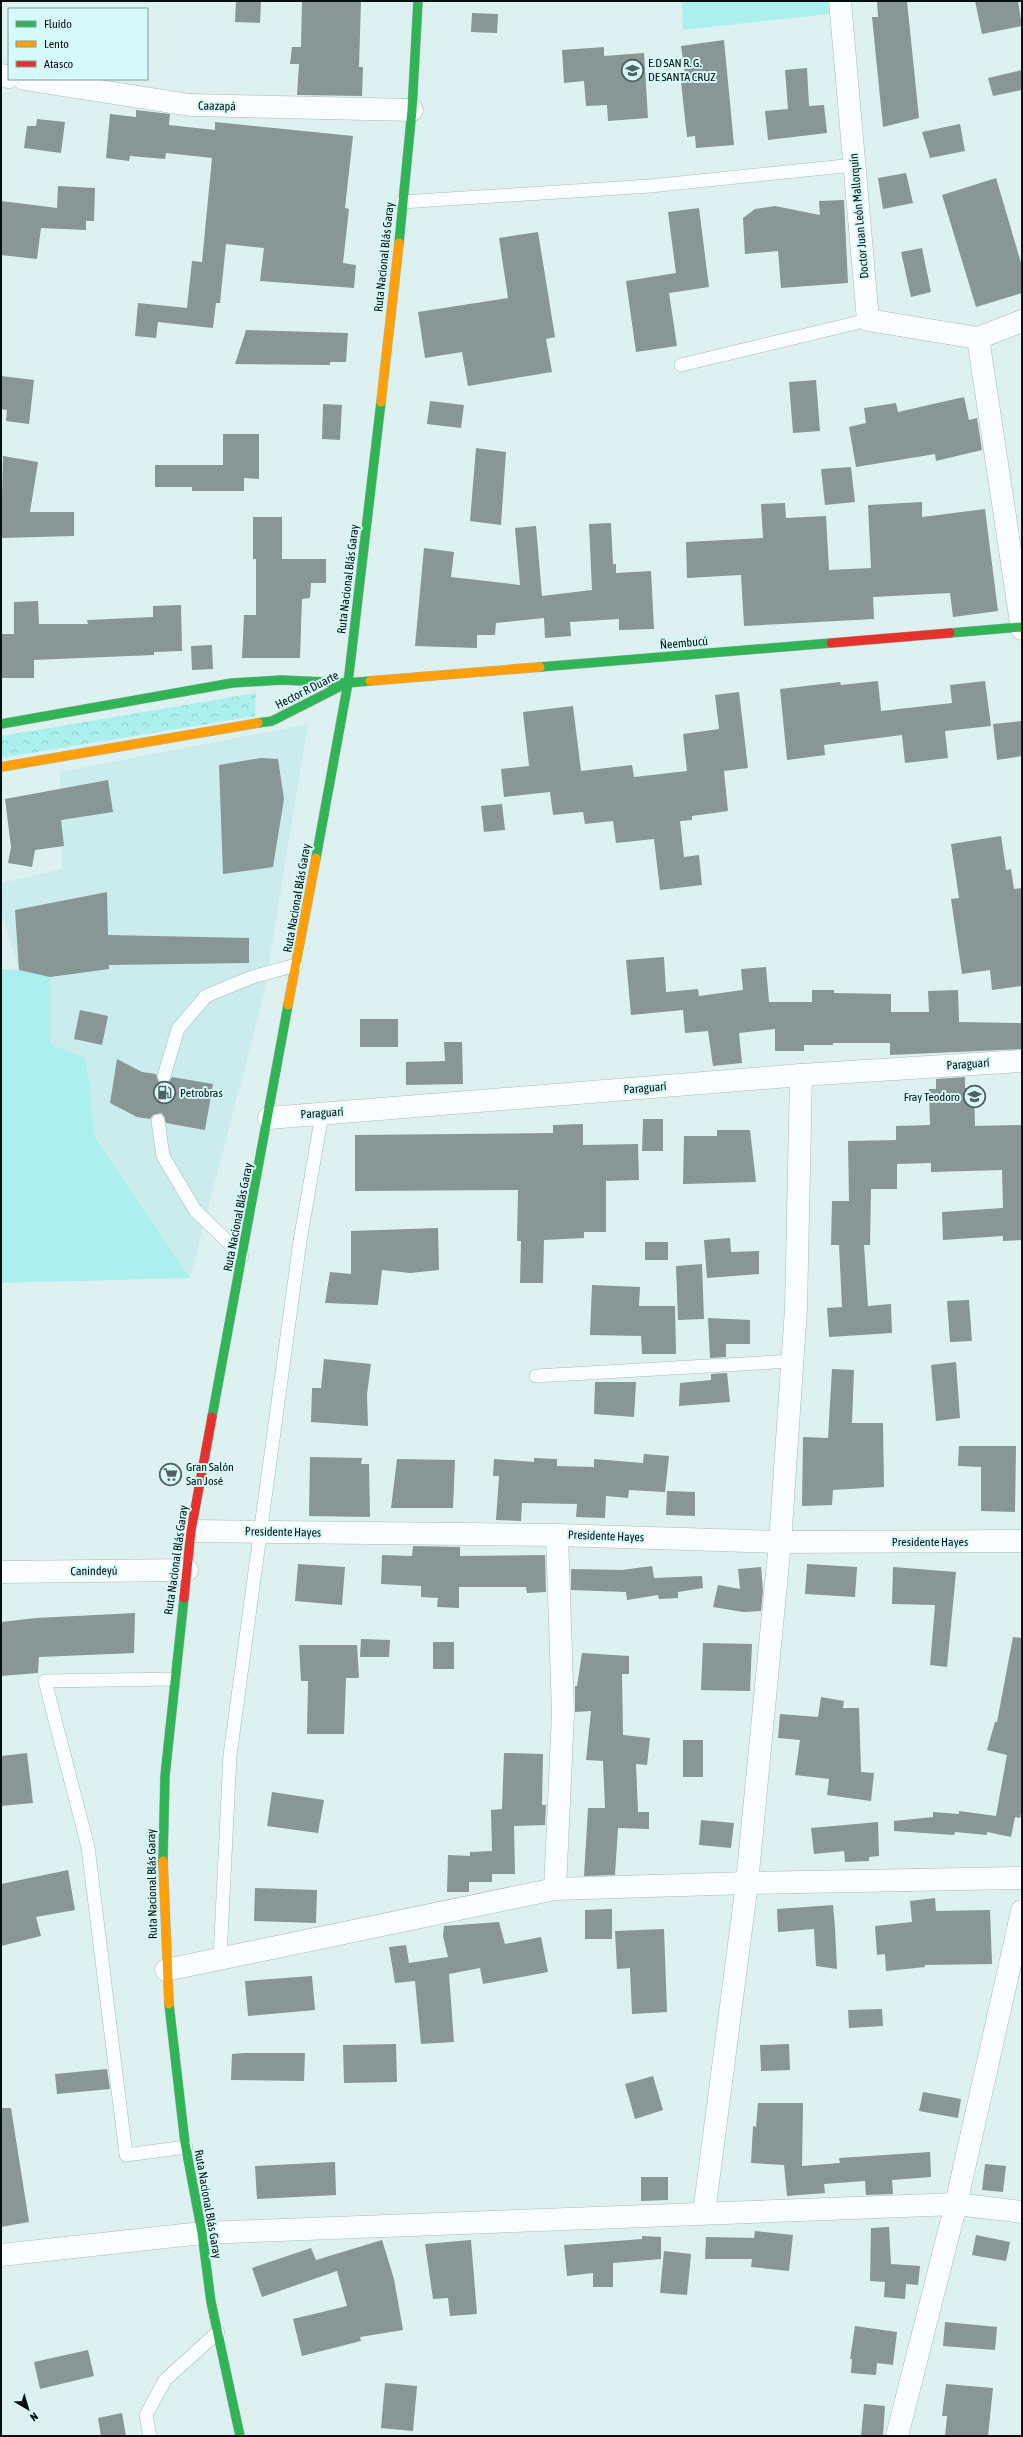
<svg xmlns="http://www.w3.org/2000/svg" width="1023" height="2437" font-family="'Asap Condensed',sans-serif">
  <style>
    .built { fill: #cbecec }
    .grass { fill: #abefef }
    .park { fill: url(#park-crowns) }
    .building { fill: #889696 }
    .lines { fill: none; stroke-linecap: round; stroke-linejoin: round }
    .lane-casing { stroke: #a9b8b8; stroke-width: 14 }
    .street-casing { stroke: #a9b8b8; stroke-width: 23 }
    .fast-casing { stroke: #a9b8b8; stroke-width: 10 }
    .slow-casing { stroke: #a9b8b8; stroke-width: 10 }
    .jam-casing { stroke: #a9b8b8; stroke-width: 10 }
    .lane { stroke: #fafdfd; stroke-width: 13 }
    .street { stroke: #fafdfd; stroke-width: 22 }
    .fast { stroke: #30b455; stroke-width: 9 }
    .slow { stroke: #ff9f0a; stroke-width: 9 }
    .jam { stroke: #e5322d; stroke-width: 9 }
    .labels { text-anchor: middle; stroke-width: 4; stroke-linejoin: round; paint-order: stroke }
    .poi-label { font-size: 12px; fill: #051010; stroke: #d6f9f9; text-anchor: start }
    .street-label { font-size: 12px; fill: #051010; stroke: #d6f9f9 }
  </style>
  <defs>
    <pattern id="park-crowns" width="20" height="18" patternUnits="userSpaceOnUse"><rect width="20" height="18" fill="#abefef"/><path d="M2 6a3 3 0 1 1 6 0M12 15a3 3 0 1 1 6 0" fill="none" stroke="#92cccc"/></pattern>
  </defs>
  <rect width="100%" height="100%" fill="#def1f1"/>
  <!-- built -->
  <path class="built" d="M308 724 264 993 190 1278 95 1136 86 1058 50 1045V977L19 970 1 910V883L62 869 60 772Z"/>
  <!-- grass -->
  <g class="grass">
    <path d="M682 1H828L829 14 683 30Z"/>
    <path d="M1 969 19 970 50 977V1044L86 1058 95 1137 190 1278 1 1283Z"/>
  </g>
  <!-- park -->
  <path class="park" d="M256 693 255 716 1 758V736Z"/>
  <!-- building -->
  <g class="building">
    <path d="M236 1H261L260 23 235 22Z"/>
    <path d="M302 1H361L359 67H363L362 96 297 95 299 64H290L292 47H301Z"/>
    <path d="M877 1H907L919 118 883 127 872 17H878Z"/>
    <path d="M975 1H1018L1022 26 982 34Z"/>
    <path d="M472 13 498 14 497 33 471 32Z"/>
    <path d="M724 40 734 145 696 148 695 136 687 137 681 82 686 81 681 46Z"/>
    <path d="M604 47V56L644 53 648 118 608 121 607 105 586 106 584 81 564 83 562 50Z"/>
    <path d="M807 68 809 106 824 105 827 133 768 140 765 111 788 109 785 70Z"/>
    <path d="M1022 70V90L993 96 988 78Z"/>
    <path d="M136 110 170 114 169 125 215 130V122L353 136 345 208 349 209 343 263 356 265 354 288 260 281 264 248 226 244 220 303H216L213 328 158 322 156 338 135 336 138 303 187 308 192 261 202 262 212 158 166 153 165 159 130 156 129 161 106 158 110 114 136 117Z"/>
    <path d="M37 119 65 122 61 153 24 148 27 126H36Z"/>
    <path d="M960 124 965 151 930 158 922 132Z"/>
    <path d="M906 173 913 203 883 209 878 178Z"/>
    <path d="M996 178 1022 266V293L976 307 942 195Z"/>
    <path d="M58 186 95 188 94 221H86V230L41 228 37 259 1 255V201L57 208Z"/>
    <path d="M844 200 848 283 781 288 778 251 745 254 743 218 755 209 775 206 820 215 819 201Z"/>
    <path d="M699 208 709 287 669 293 677 346 636 352 626 281 676 273 668 212Z"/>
    <path d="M538 232 555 337 546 339 552 372 468 386 462 352 425 358 418 312 508 298 499 238Z"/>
    <path d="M922 248 931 292 911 297 901 252Z"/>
    <path d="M246 330 348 333 346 362H330V365L235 364Z"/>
    <path d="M1 376 34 380 29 424 6 421 7 410 1 409Z"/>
    <path d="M816 380 820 431 793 433 789 382Z"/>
    <path d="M964 397 969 420 977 418 982 450 936 461 935 454 856 467 849 427 866 423 864 408 896 403 898 412Z"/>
    <path d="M430 401 464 405 461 428 427 424Z"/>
    <path d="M323 404 342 405 340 440 322 439Z"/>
    <path d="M223 434H259V479L244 478V491H192V487H155V465H223Z"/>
    <path d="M476 448 506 452 501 525 470 521Z"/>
    <path d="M3 456 38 462 30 512H74V536L1 538Z"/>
    <path d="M851 467 855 502 825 505 821 469Z"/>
    <path d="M922 502V517L985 509 998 611 953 617 950 593 873 597 874 619 744 626 741 575 687 578 686 542 763 538 761 504 785 503 786 518 826 516 829 570 871 568 868 505Z"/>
    <path d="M253 517H282V559H326V583H311L310 598 302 599 300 658H242L244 615H256V559H253Z"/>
    <path d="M611 523 613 564H616V573L651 571 654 629 619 630V619L570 622 571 636 545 638 544 618 496 623 495 635H477V648L415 646 424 548 454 552 451 577 520 585 515 528 536 526 542 596 592 590 589 524Z"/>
    <path d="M38 601 39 624H88L87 620 153 617V606L181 605 182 651 154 652V655L34 660V678H1V634H14V602Z"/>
    <path d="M212 645 213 669 192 670 191 646Z"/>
    <path d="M878 681 881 711 952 703 950 685 985 681 991 726 945 731 948 758 905 763 902 735 824 745 825 755 787 760 780 689 840 682 841 685Z"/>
    <path d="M739 692 748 768 724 771 728 811 692 816V820L680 821 684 857 699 855 702 885 660 890 654 839 616 843 613 821 585 824 583 812 553 815 550 792 504 797 501 769 529 766 523 712 573 706 581 771 632 765 634 777 687 771 683 734 719 729 715 695Z"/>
    <path d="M1022 721V756L997 760 993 724Z"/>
    <path d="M261 758 278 759 284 799 273 867 223 874 219 765Z"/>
    <path d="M108 780 113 812 61 820 64 846 35 850 32 867 8 863 11 847 5 799Z"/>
    <path d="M502 804 505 830 484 832 481 806Z"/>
    <path d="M1001 836 1006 870 1011 869 1014 889 1022 888V986L992 990 990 970 962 974 951 899 959 898 951 844Z"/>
    <path d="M107 892 108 935 249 938V963L109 965V969L50 977 19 970 15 910Z"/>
    <path d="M664 957 666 992 698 989 699 996 743 990 741 969 766 967 769 1002H812V990H834V993L891 994V1012H929L928 991 958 990 959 1022 1022 1023V1049L890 1055V1043H833V1045H804V1051H775V1029L739 1033 742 1063 713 1066 708 1031 685 1033 683 1010 631 1015 626 960Z"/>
    <path d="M80 1010 108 1016 102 1045 74 1039Z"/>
    <rect x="360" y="1019" width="38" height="28"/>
    <path d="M444 1042H462L463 1084 406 1085V1062L445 1061Z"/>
    <path d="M117 1059 142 1072 156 1074 158 1081 162 1084 169 1082 172 1077 213 1084 205 1130 166 1123 164 1116 161 1113 153 1115 150 1119 137 1117 110 1103Z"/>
    <path d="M965 1077V1088H974L975 1126 1022 1125V1240L1003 1241V1236L943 1240 942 1212 1003 1208 1002 1170 931 1172V1163L897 1164V1189H871L870 1245H864L868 1306 891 1304 892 1333 829 1337 827 1308 842 1307 839 1245H831L832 1201H849L848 1141 896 1140V1126L930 1125 929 1089H936V1079Z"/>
    <path d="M643 1119H663V1151H642Z"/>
    <path d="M583 1124V1145L638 1144 639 1180 606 1181V1232H584V1238L544 1240 543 1283H520L521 1241H517L518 1190 355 1191V1135L553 1133V1125Z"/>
    <path d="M717 1130H750L756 1182 683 1184 684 1136H717Z"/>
    <path d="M438 1228 439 1270 410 1273 382 1270 378 1305 325 1303 330 1272 351 1274V1231Z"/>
    <path d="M730 1238 731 1252 759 1251V1274L707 1278 704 1240Z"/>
    <rect x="645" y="1242" width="23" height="18"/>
    <path d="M702 1264 704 1319 678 1320 676 1266Z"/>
    <path d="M592 1285 640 1287 639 1306H675L676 1354H642L641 1336 590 1335Z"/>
    <path d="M969 1300 972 1341 950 1342 947 1301Z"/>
    <path d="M708 1318 750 1320V1344H726V1357L710 1358Z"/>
    <path d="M324 1359 371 1364 367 1394 368 1426 311 1422 312 1388H321Z"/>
    <path d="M956 1362 960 1418 936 1421 931 1365Z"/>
    <path d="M832 1369 854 1370 852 1423H883L884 1487 833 1490 832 1505 802 1506 803 1437 828 1438Z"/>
    <path d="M727 1373 730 1402 679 1406 680 1383 711 1380V1374Z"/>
    <path d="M595 1382H636L634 1417 594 1414Z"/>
    <path d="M959 1446H1016L1015 1512 981 1511V1467L958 1466Z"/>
    <path d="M644 1454 669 1456 665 1492 629 1490 628 1498 606 1496 605 1518 576 1517 577 1504 522 1503 521 1521 496 1520 499 1476H493L494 1459 534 1462V1458L557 1459V1466L594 1467V1459L643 1463Z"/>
    <path d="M310 1457 362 1458 361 1464H369L370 1517 309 1516Z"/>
    <path d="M397 1459 455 1460 453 1508H391Z"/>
    <path d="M667 1491 695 1492V1516L666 1515Z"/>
    <path d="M413 1546 460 1547V1556L545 1555 546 1592 527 1593 526 1587H459V1608L437 1607 438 1598 421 1597V1586L381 1584 382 1555 412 1556Z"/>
    <path d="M298 1564 345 1567 342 1605 295 1601Z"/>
    <path d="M807 1564 857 1567 855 1597 805 1594Z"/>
    <path d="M652 1566 654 1578 702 1576 703 1588 678 1592V1598L659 1599 658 1595 627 1600 626 1592 571 1590V1569L622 1570Z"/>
    <path d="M761 1567 763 1591 761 1611 743 1612 713 1607 718 1585 740 1589 738 1569Z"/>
    <path d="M893 1567 956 1572 947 1667 930 1665 935 1605 892 1604Z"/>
    <path d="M135 1613 134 1653 39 1657 38 1673 1 1676V1622L36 1618Z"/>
    <path d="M1013 1637 1022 1638V1808L1020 1818 1015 1817 1011 1837 987 1832V1835L955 1832 954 1835 894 1831V1821L933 1817V1812L959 1814V1811L996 1816 1007 1755 987 1750 995 1722H997Z"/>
    <path d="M361 1639 390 1640 389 1657H360Z"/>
    <rect x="433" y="1642" width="21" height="27"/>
    <path d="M703 1643 752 1644 750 1691 701 1690Z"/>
    <path d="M299 1645H357L359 1678H346L344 1734H307L308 1681H301Z"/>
    <path d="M582 1653 629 1656V1674H622L623 1735 650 1738 647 1765 636 1764 638 1812H649V1829L618 1828 615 1875 584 1876 588 1808H605L603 1761 586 1760 591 1711 575 1712V1686H577Z"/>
    <path d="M821 1697 844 1701 843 1708H859L861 1772 874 1773 871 1801 827 1795 829 1779 795 1775 800 1740 778 1738 780 1714 818 1717Z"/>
    <rect x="683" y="1740" width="20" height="37"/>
    <path d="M27 1753 33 1803 1 1806V1756Z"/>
    <path d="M504 1753 543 1754 542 1805H546L545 1825 514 1826 515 1874H492V1882H469V1892H447L448 1855 470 1856V1852L492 1851 491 1810 502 1809Z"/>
    <path d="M272 1792 324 1800 318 1833 267 1826Z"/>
    <path d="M701 1820 734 1823 731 1848 699 1845Z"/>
    <path d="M878 1822 879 1856 869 1857V1861L845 1862 844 1851 814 1854 811 1828Z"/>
    <path d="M68 1870 75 1910 36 1917 41 1936 1 1946V1884Z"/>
    <path d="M255 1888 317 1890 316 1923 254 1921Z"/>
    <path d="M935 1898 936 1911 990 1910 992 1964 925 1965V1967L886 1971 885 1954 877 1955 875 1926 912 1922 910 1901Z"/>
    <path d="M833 1905 835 1928 837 1969 816 1966 814 1929 778 1932 777 1909Z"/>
    <path d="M612 1909V1939H585V1910Z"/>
    <path d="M499 1922 505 1944 541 1937 548 1972 483 1984 480 1968 449 1974 454 2042 421 2044 415 1981 395 1983 389 1947 406 1945 409 1963 448 1957 443 1936 444 1926Z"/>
    <path d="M664 1929 667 2012 632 2014 630 1968 617 1969 615 1931Z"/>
    <path d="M312 1976 315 2010 248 2016 245 1981Z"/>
    <path d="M882 2009 883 2026 849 2028 848 2010Z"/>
    <path d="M396 2044 397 2082 344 2083 343 2045Z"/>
    <path d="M789 2044 790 2070 761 2071 760 2045Z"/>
    <path d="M244 2053H305L304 2081 231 2080 232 2054Z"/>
    <path d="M107 2069 110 2089 57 2094 55 2074Z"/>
    <path d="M653 2076 663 2110 635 2119 625 2084Z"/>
    <path d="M923 2092 961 2099 958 2118 919 2111Z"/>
    <path d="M758 2103H803L802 2166 840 2163 839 2158 930 2152 931 2177 892 2180 893 2194 866 2195 865 2181 824 2184 825 2193 787 2196 784 2165 751 2163 753 2126 756 2127Z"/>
    <path d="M1 2108H11L29 2222 1 2227Z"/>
    <path d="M335 2162 336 2195 257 2199 255 2166Z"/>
    <path d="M985 2164 1006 2166 1003 2192 982 2190Z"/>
    <path d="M641 2177H668V2200L641 2201Z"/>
    <path d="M889 2227 891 2264 920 2266 918 2285 906 2284 905 2299 884 2297 885 2282 870 2281 871 2228Z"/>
    <path d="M755 2231 793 2235 789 2271 751 2267 752 2259H705L706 2237 754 2238Z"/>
    <path d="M976 2235 1010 2242 1006 2261 972 2255Z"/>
    <path d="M642 2236 661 2237V2259L613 2263V2287H593V2273L567 2276 564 2245 642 2239Z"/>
    <path d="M382 2240 394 2279 403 2330 360 2337 361 2341 302 2356 293 2319 347 2306 337 2271 262 2297 252 2268 311 2248 316 2260Z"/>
    <path d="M471 2240 477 2314 450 2316 448 2298 433 2299 425 2244Z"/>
    <path d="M664 2251 691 2254 687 2295 660 2293Z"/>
    <path d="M945 2322 997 2327 995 2350 943 2346Z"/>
    <path d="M855 2326 897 2332 893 2365 877 2363 876 2375 851 2373 852 2359H850Z"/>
    <path d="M88 2350 94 2376 40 2389 34 2362Z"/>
    <path d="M385 2383 417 2386 413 2431 381 2428Z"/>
    <path d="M946 2384 993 2388 988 2436H945L947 2416H942Z"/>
    <path d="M864 2404 885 2406 883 2436H861Z"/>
    <path d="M122 2413 126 2436H101L98 2418Z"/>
  </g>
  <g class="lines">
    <defs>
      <g id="lane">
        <path d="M402 202 650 186 854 165"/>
        <path d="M681 365 868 320"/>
        <path d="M164 1076 178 1029 206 996 252 977 296 965"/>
        <path d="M158 1121 163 1156 195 1210 242 1256"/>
        <path d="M536 1376 792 1361"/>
        <path d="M174 1679 45 1681 88 1847 126 2155 186 2147"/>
        <path d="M220 1958 230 1755 300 1241 322 1114"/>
        <path d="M150 2436 146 2415 165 2380 218 2332"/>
      </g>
      <g id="street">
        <path d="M840 1 868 320 978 338"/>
        <path d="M1 75 9 77"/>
        <path d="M24 79 190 105 412 110"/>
        <path d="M978 338 1022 629"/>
        <path d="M978 338 1022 321"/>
        <path d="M269 1118 801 1075 1022 1061"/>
        <path d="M191 1531 557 1535 780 1542 1022 1541"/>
        <path d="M1 1572 187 1570"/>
        <path d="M555 1889 563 1713 557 1535"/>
        <path d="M166 1970 555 1889 747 1883 1022 1878"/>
        <path d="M704 2213 747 1883 780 1542 796 1309 801 1075"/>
        <path d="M1 2255 202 2233 956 2204 1022 2212"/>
        <path d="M897 2436 956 2204 1022 1911"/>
      </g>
      <g id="fast">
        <path d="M399 243 412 110 418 1"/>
        <path d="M950 633 1022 627"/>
        <path d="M540 667 831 643"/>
        <path d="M258 723 272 721 347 683"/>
        <path d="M1 724 232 683 281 680 348 683 370 681"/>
        <path d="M316 858 348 683 381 402"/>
        <path d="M212 1417 288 1005"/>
        <path d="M163 1861 165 1776 184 1598"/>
        <path d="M169 2004 185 2143 202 2233 211 2302 240 2436"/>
      </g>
      <g id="slow">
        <path d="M381 402 399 243"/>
        <path d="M370 681 540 667"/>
        <path d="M1 767 258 723"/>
        <path d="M288 1005 316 858"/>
        <path d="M163 1861 169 2004"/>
      </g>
      <g id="jam">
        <path d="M831 643 950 633"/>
        <path d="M184 1598 191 1531 212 1417"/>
      </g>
    </defs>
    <!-- lane casing -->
    <use href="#lane" class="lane-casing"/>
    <!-- street casing -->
    <use href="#street" class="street-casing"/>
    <!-- fast casing -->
    <use href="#fast" class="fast-casing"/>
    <!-- slow casing -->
    <use href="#slow" class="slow-casing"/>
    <!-- jam casing -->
    <use href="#jam" class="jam-casing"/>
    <!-- lane -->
    <use href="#lane" class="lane"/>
    <!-- street -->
    <use href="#street" class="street"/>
    <!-- fast -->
    <use href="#fast" class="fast"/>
    <!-- slow -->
    <use href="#slow" class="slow"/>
    <!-- jam -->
    <use href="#jam" class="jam"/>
  </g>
  <!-- icons -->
  <defs>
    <symbol id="school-ring" viewBox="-11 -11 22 22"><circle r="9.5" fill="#d6f9f9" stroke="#515f5f" stroke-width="1.5"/><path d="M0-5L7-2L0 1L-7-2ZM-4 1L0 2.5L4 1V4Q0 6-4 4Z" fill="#515f5f"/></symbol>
    <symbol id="fuel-ring" viewBox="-11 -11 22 22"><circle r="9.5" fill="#d6f9f9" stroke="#515f5f" stroke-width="1.5"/><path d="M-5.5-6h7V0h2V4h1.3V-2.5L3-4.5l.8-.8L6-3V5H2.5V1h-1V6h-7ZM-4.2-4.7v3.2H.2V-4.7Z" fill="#515f5f"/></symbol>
    <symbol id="supermarket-ring" viewBox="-11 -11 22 22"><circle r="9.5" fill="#d6f9f9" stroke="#515f5f" stroke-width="1.5"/><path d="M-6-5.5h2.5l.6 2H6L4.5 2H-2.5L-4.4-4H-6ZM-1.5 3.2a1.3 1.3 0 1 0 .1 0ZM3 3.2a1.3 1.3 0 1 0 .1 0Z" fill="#515f5f"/></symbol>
  </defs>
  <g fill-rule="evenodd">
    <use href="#school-ring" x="620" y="58" width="25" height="25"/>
    <use href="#fuel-ring" x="152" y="1080" width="25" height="25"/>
    <use href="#school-ring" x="962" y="1084" width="25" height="25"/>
    <use href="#supermarket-ring" x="158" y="1462" width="25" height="25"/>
  </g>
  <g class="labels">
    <!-- poi labels -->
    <g class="poi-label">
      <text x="648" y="67">E.D SAN R. G.<tspan x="648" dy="14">DE SANTA CRUZ</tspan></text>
      <text x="180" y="1097">Petrobras</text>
      <text x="960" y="1101" text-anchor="end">Fray Teodoro</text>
      <text x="186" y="1471">Gran Salón<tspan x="186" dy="14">San José</tspan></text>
    </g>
    <!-- street labels -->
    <g class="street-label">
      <text transform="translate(217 106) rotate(1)" y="4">Caazapá</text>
      <text transform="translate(859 216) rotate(-95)" y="4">Doctor Juan León Mallorquín</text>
      <text transform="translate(384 257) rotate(-84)" y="4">Ruta Nacional Blás Garay</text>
      <text transform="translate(348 579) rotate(-83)" y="4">Ruta Nacional Blás Garay</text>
      <text transform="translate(684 643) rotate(-5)" y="4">Ñeembucú</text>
      <text transform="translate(307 690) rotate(-27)" y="4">Hector R Duarte</text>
      <text transform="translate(297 898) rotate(-80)" y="4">Ruta Nacional Blás Garay</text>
      <text transform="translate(968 1064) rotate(-4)" y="4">Paraguarí</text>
      <text transform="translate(645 1088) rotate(-5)" y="4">Paraguarí</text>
      <text transform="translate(322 1113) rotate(-4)" y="4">Paraguarí</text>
      <text transform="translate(238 1217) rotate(-79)" y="4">Ruta Nacional Blás Garay</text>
      <text transform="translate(283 1532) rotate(1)" y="4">Presidente Hayes</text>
      <text transform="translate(606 1536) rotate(2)" y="4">Presidente Hayes</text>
      <text x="930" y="1546">Presidente Hayes</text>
      <text transform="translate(176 1560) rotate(-82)" y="4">Ruta Nacional Blás Garay</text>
      <text transform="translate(94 1571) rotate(-1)" y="4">Canindeyú</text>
      <text transform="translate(152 1884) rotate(-91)" y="4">Ruta Nacional Blás Garay</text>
      <text transform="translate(208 2204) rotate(80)" y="4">Ruta Nacional Blás Garay</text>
    </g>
  </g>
  <!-- border -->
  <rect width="1023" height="2437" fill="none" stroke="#051010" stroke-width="4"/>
  <!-- legend -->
  <rect x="8" y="8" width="140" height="72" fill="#d6f9f9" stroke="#829c9c"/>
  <rect x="16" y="21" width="20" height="6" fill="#30b455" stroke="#829c9c"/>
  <text x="44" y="28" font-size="12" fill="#051010">Fluido</text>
  <rect x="16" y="41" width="20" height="6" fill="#ff9f0a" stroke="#829c9c"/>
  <text x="44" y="48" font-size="12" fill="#051010">Lento</text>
  <rect x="16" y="61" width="20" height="6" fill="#e5322d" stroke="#829c9c"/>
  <text x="44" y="68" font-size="12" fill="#051010">Atasco</text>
  <!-- north arrow -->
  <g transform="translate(28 2409) rotate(142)" stroke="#d6f9f9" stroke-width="3" paint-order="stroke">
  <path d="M0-3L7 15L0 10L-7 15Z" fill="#051010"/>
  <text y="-6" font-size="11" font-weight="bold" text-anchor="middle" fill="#051010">N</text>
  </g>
</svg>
